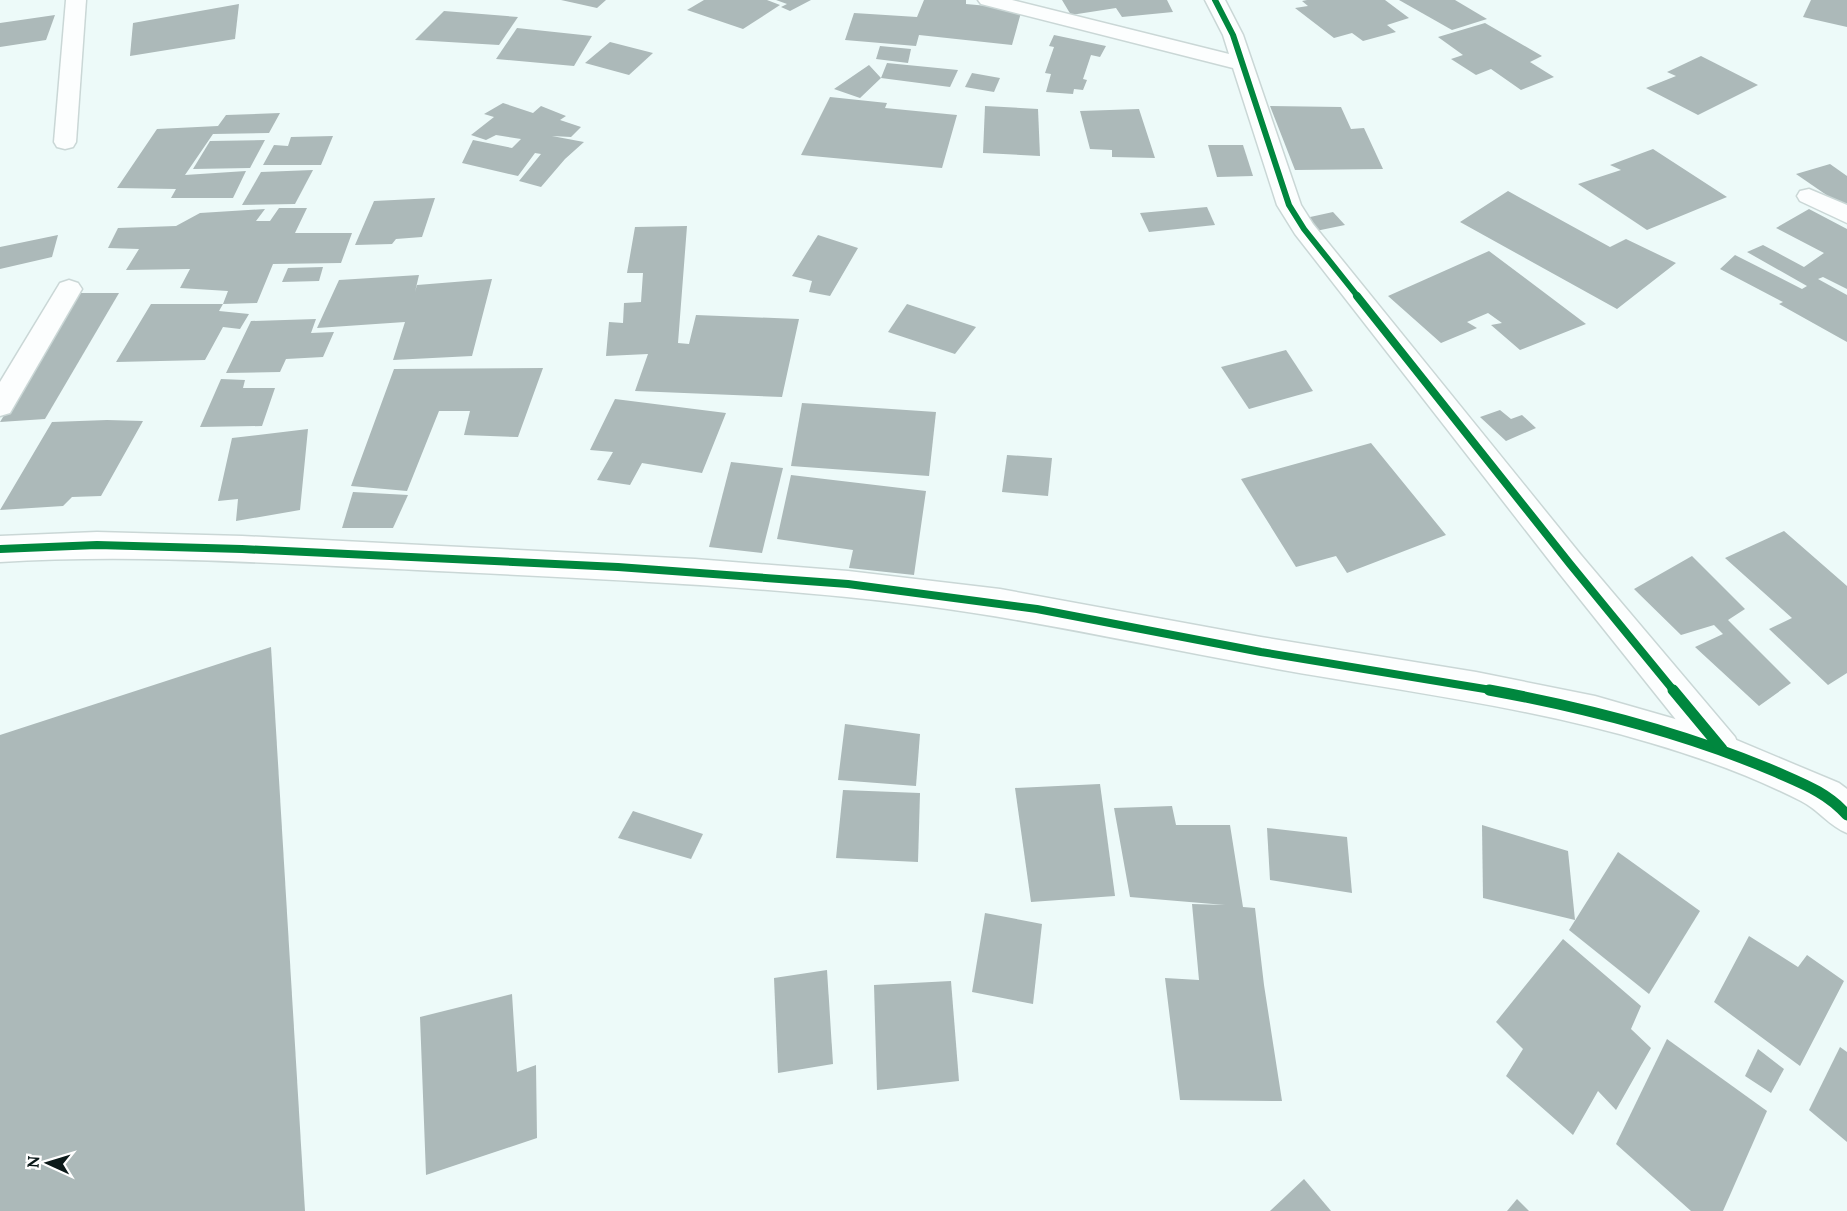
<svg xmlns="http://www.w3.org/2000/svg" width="1847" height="1211" font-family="Lora,serif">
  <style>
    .building { fill: #acb9b9 }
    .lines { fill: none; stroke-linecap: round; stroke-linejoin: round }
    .minor-casing { stroke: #cad7d6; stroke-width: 3 }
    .tertiary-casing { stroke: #cad7d6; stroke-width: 3 }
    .minor { fill: #fcfefe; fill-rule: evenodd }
    .tertiary { fill: #fcfefe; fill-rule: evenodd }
    .cycleway-far2-casing { stroke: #fff; stroke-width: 8 }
    .cycleway-far1-casing { stroke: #fff; stroke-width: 12 }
    .cycleway-casing { stroke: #fff; stroke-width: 15 }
    .cycleway-far2 { stroke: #00873e; stroke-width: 6 }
    .cycleway-far1 { stroke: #00873e; stroke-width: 8 }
    .cycleway { stroke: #00873e; stroke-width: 11 }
  </style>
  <rect width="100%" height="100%" fill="#edfaf9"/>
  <!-- building -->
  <g class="building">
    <path d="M561 0H606L597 8Z"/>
    <path d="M704 0H767L780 5 743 29 687 10Z"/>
    <path d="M776 0H811L790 11 781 7 787 4Z"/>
    <path d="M924 0H966V4L1022 9 1012 45 919 35 916 46 845 40 854 13 917 17Z"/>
    <path d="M1062 0H1167L1173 12 1122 17 1116 8 1071 15Z"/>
    <path d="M1307 0H1385L1409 18 1387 25 1396 32 1363 41 1352 33 1334 38 1295 8 1308 6 1302 1Z"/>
    <path d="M1399 0H1455L1487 19 1452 30Z"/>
    <path d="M1811 0H1847V27L1803 17Z"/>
    <path d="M239 4 235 39 130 56 133 23Z"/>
    <path d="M444 11 518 17 499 45 415 40Z"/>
    <path d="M55 15 46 40 0 47V23Z"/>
    <path d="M1485 23 1542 56 1530 62 1554 77 1521 90 1491 69 1476 75 1451 59 1463 55 1438 37Z"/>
    <path d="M517 28 592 36 574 66 496 59Z"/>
    <path d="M1054 35 1106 46 1100 57 1091 55 1083 79 1087 80 1083 90 1074 89 1073 94 1046 92 1051 74 1045 73 1054 47 1049 46Z"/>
    <path d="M610 42 653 53 629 75 585 63Z"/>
    <path d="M880 46 911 49 908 63 876 59Z"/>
    <path d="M1701 56 1758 85 1698 115 1646 88 1676 76 1667 72Z"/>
    <path d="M887 63 958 70 950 87 881 78 860 98 834 89 869 65 881 78Z"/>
    <path d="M972 73 1000 78 994 92 965 87Z"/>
    <path d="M830 97 887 103 885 108 957 115 942 168 801 155Z"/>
    <path d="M503 103 533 113 541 106 566 116 560 120 581 127 571 137 552 136 584 142 565 159 541 187 519 181 541 154 535 153 518 176 462 163 473 140 512 148 521 139 496 135 486 140 471 135 494 117 484 114Z"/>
    <path d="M985 106 1038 109 1040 156 983 153Z"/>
    <path d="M1270 106 1341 107 1351 129 1364 128 1383 169 1295 170Z"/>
    <path d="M1139 109 1155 158 1112 157V150L1090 149 1080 111Z"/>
    <path d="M280 113 269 133 213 134 185 175 246 171 233 198H171L176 189 117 188 157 129 218 126 226 115Z"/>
    <path d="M333 136 321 165H263L274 145 288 146 291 137Z"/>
    <path d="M265 140 250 168 193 169 210 141Z"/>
    <path d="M1208 145H1243L1253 176 1217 177Z"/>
    <path d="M1653 149 1727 197 1647 230 1578 184 1621 170 1610 165Z"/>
    <path d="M1830 164 1847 176V203L1841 205 1796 174Z"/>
    <path d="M313 170 295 204 242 205 261 172Z"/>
    <path d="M1508 191 1610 247 1626 239 1676 263 1617 309 1460 222Z"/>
    <path d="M435 198 422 237 396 239 392 244 355 245 374 201Z"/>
    <path d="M1207 207 1215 225 1149 232 1140 213Z"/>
    <path d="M279 208H307L295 233H352L341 263 273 264 257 303 223 304 228 291 180 288 190 269 126 270 139 249 108 248 118 228 176 226 200 213 265 209 256 221H270Z"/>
    <path d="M1809 209 1847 229V289L1823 277 1818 279 1847 295V342L1779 304 1783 302 1720 269 1735 255 1802 289 1807 286 1747 252 1763 245 1804 267 1824 253 1776 228Z"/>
    <path d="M1333 212 1345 225 1311 232 1301 219Z"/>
    <path d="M687 226 678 343 689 344 696 315 799 319 782 397 635 391 648 354 606 356 609 322 623 323 624 303 641 302 643 273H627L635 227Z"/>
    <path d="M58 235 52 257 0 269V247Z"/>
    <path d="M818 235 858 248 830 296 809 292 812 281 792 276Z"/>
    <path d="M1489 251 1586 324 1520 350 1491 325 1502 323 1488 313 1467 322 1477 328 1441 343 1388 296Z"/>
    <path d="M323 267 319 281 282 282 288 268Z"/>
    <path d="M419 275 415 292 417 285 492 279 472 356 393 360 405 322 317 328 339 280Z"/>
    <path d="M78 293H119L45 419 0 422Z"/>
    <path d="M151 304H223L219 311 249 314 240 329 223 327 205 360 116 362Z"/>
    <path d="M907 304 976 327 955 354 888 332Z"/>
    <path d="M316 319 311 333 334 332 323 357 286 359 280 372 226 373 251 321Z"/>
    <path d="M1286 350 1313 391 1249 409 1221 367Z"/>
    <path d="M543 368 518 437 464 435 470 411H439L407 491 351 486 394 369Z"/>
    <path d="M221 379 245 380 243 388H275L262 426 200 427Z"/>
    <path d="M615 399 726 413 702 473 642 463 630 485 597 480 613 452 590 450Z"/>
    <path d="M802 403 936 412 929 476 791 466Z"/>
    <path d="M1500 410 1511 419 1522 415 1536 428 1506 441 1480 417Z"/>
    <path d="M107 420 143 421 101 496 72 497 63 506 0 510 52 422Z"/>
    <path d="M308 429 300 510 236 521 238 499 218 501 232 438Z"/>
    <path d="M1371 443 1446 535 1347 573 1336 556 1296 567 1241 479Z"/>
    <path d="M1007 455 1052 458 1048 496 1002 492Z"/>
    <path d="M731 462 783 468 762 553 709 547Z"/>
    <path d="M791 475 926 491 914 575 849 568 853 550 777 539Z"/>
    <path d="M353 492 408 495 393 528H342Z"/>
    <path d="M1784 531 1847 586V673L1828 685 1769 629 1792 618 1725 558Z"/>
    <path d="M1692 556 1745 609 1728 620 1791 683 1759 706 1695 647 1723 634 1714 625 1681 635 1634 589Z"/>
    <path d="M271 647 305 1211H0V735Z"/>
    <path d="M845 724 920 734 916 786 838 780Z"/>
    <path d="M1100 784 1115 896 1031 902 1015 788Z"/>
    <path d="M843 790 920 793 918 862 836 858Z"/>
    <path d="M1172 806 1176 825H1230L1243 907 1255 908 1264 985 1282 1101 1180 1100 1165 978 1199 980 1192 904 1225 905 1130 897 1114 808Z"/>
    <path d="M633 811 703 834 691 859 618 838Z"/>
    <path d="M1482 825 1568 851 1575 920 1483 898Z"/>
    <path d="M1267 828 1347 837 1352 893 1270 880Z"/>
    <path d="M1618 852 1700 911 1649 994 1569 930Z"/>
    <path d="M985 913 1042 924 1033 1004 972 992Z"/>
    <path d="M1749 936 1798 967 1807 955 1844 981 1800 1066 1714 1002Z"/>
    <path d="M1563 939 1641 1006 1631 1029 1651 1048 1616 1110 1598 1091 1573 1135 1506 1076 1523 1049 1496 1022Z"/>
    <path d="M827 970 833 1064 778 1073 774 978Z"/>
    <path d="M951 981 959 1081 877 1090 874 985Z"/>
    <path d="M512 994 517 1072 536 1065 537 1138 426 1175 420 1017Z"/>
    <path d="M1667 1039 1767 1111 1723 1211H1691L1616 1144Z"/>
    <path d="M1840 1047 1847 1052V1142L1809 1110Z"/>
    <path d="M1758 1049 1784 1069 1771 1093 1745 1076Z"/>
    <path d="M1304 1179 1331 1211H1270Z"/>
    <path d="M1517 1199 1529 1211H1507Z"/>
  </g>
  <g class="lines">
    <defs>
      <g id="minor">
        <path d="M66 0H86L76 142 73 147 65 149 57 147 54 142Z"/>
        <path d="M978 0H1012L1229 54 1223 35 1205 0H1225L1243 35 1301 205 1313 224 1581 555 1735 737 1740 749 1735 761 1722 765 1709 761 1559 573 1295 234 1277 205 1233 68 981 4Z"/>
        <path d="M1809 189 1847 205V223L1800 201 1797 196 1800 191Z"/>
        <path d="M69 280 78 283 82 289 10 413 0 416V382L60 283Z"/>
      </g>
      <path id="tertiary" d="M97 532 242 536 695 559 848 571 1000 589 1261 637 1476 672 1595 696 1710 729 1839 783 1847 789V833C1829 826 1819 810 1801 801 1754 777 1702 758 1651 743 1524 705 1392 690 1261 666 1149 646 1039 621 926 606 751 584 574 578 397 569 265 563 133 554 0 562V536Z"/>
    </defs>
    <!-- minor casing -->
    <use href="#minor" class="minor-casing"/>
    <!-- tertiary casing -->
    <use href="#tertiary" class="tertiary-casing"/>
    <!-- minor -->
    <use href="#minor" class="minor"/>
    <!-- tertiary -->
    <use href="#tertiary" class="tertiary"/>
    <defs>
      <path id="cycleway-far2" d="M1215 0 1233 35 1289 205 1304 229 1359 298"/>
      <g id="cycleway-far1">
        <path d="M1357 296 1570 564 1674 691"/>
        <path d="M0 549 97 545 242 549 618 567 848 584 1037 609 1261 652 1497 691"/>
      </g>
      <g id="cycleway">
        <path d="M1489 690C1587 708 1682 732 1774 771 1801 783 1827 792 1847 815"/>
        <path d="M1673 690 1722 749"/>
      </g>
    </defs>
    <!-- cycleway-far2 casing -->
    <use href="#cycleway-far2" class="cycleway-far2-casing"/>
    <!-- cycleway-far1 casing -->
    <use href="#cycleway-far1" class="cycleway-far1-casing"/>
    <!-- cycleway casing -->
    <use href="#cycleway" class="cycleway-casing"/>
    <!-- cycleway-far2 -->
    <use href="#cycleway-far2" class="cycleway-far2"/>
    <!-- cycleway-far1 -->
    <use href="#cycleway-far1" class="cycleway-far1"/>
    <!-- cycleway -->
    <use href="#cycleway" class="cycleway"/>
  </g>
  <!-- north arrow -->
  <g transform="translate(48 1163) rotate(274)" stroke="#ffffff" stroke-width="4.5" paint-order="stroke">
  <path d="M0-4.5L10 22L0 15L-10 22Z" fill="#0b1919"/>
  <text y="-9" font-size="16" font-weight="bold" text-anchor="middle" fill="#0b1919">N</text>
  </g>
</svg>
